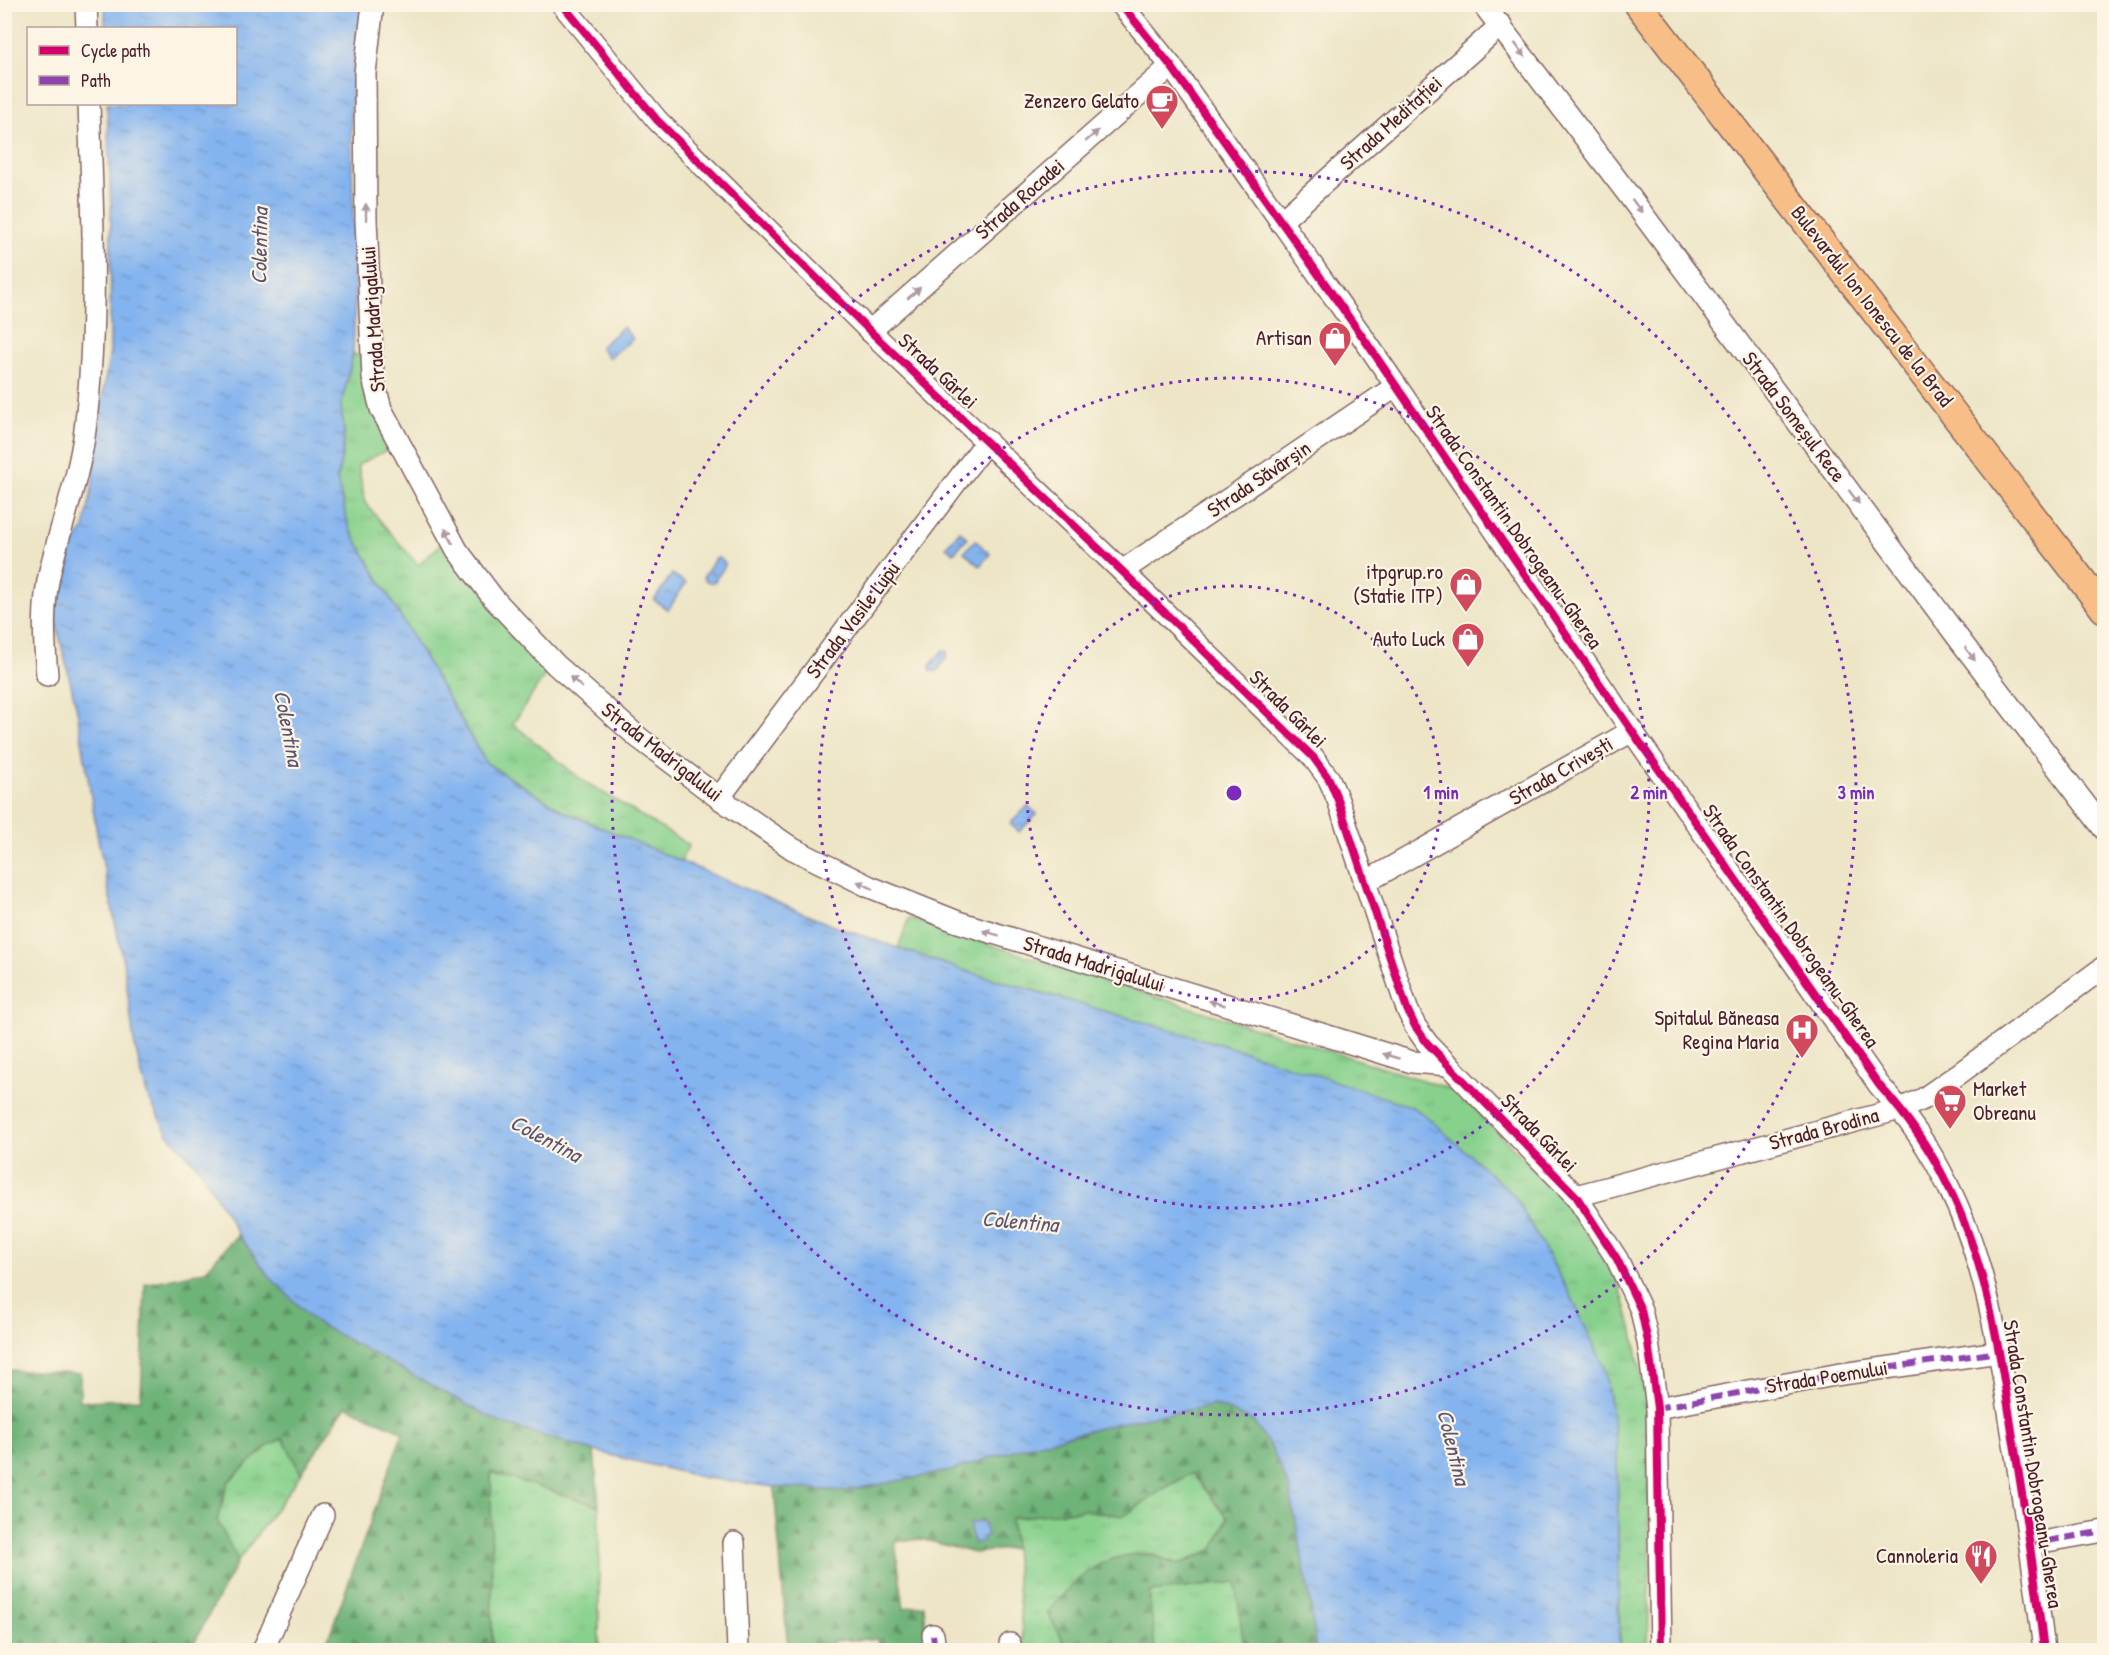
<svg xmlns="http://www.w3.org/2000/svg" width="2109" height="1655" font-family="'Patrick Hand',sans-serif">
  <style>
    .grass { fill: url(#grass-tufts); stroke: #69785c; stroke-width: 1.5 }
    .forest { fill: url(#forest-firs); stroke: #5c6952; stroke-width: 1.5 }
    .water { fill: url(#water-ripples); stroke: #676a8d; stroke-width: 1.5 }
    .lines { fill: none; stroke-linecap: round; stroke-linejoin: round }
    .minor-casing { stroke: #836461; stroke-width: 24 }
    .major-casing { stroke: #836461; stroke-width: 30 }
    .minor { stroke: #fff; stroke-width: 21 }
    .major { stroke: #f7be87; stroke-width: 27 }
    .quiet { stroke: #8e44ad; stroke-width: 6; stroke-dasharray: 12 6; stroke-linecap: butt }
    .cycleway-casing { stroke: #fcf5e5; stroke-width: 11 }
    .cycleway { stroke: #d6006c; stroke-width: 8 }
    .oneway { fill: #ae9aa0 }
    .ring { fill: none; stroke: #7b2cbf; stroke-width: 3; stroke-dasharray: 3 6 }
    .labels { text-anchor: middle; stroke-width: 4.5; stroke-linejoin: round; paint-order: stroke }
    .poi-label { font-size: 21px; fill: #4a1f2b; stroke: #fcf5e5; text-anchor: end }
    .street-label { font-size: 21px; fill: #4a1f2b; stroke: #fcf5e5 }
    .water-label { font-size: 22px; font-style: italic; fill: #5e5370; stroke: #fcf5e5 }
    .centre { fill: #7b2cbf; stroke: #fcf5e5; stroke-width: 3 }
    .ring-label { font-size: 18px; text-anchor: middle; font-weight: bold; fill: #7b2cbf; stroke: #fcf5e5; stroke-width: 4.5; stroke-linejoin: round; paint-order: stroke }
  </style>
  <defs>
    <pattern id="grass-tufts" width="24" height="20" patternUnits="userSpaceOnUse" patternTransform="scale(1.5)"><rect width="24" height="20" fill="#88d18d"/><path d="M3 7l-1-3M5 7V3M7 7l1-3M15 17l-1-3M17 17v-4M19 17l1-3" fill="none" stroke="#77b37a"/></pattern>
    <pattern id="forest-firs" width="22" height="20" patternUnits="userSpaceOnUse" patternTransform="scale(1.5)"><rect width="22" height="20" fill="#6eb378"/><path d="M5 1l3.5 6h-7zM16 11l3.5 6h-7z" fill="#5c9163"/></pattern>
    <pattern id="water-ripples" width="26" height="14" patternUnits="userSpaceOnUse" patternTransform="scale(1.5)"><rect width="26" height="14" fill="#84b4ef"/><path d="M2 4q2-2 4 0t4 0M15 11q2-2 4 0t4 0" fill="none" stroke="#6e92c2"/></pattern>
  </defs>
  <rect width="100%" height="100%" fill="#fcf5e5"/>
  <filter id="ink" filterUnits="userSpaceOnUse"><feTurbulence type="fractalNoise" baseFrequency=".0167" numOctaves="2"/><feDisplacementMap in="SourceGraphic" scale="12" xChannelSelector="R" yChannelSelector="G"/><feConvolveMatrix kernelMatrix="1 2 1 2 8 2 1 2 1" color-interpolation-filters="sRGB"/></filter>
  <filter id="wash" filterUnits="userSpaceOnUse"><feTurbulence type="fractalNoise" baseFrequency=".008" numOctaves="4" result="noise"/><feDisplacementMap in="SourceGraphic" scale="24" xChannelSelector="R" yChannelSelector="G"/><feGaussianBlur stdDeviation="1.35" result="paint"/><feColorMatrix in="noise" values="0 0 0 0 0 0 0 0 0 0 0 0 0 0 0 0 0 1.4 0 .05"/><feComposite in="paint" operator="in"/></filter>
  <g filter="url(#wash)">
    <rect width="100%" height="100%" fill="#ede5c6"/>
    <!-- grass -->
    <g class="grass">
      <path d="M353 354 366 357 375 412 389 449 358 465 365 503 418 565 444 541 550 667 513 724 582 780 689 845 680 862 565 812 486 763 349 528 337 480 343 449 344 431 341 406Z"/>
      <path d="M909 918 972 939 1457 1091 1543 1178 1598 1247 1617 1279 1632 1327 1647 1405 1650 1563 1648 1650H1620L1617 1446 1604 1367 1571 1296 1514 1195 1247 1052 962 970 898 948Z"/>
      <path d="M283 1438 301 1474 238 1561 217 1520 228 1482 268 1446Z"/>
      <path d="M491 1472 599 1506V1650H492Z"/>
      <path d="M1192 1473 1228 1518 1214 1549 1179 1564 1150 1554 1048 1613 1061 1636 1065 1650H1024L1011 1518 1084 1510 1124 1516 1163 1489Z"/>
      <path d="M1237 1582 1244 1650H1155L1149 1592Z"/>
    </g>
    <!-- forest -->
    <g class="forest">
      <path d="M238 1234 269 1276 380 1357 501 1423 594 1451 599 1506 491 1472 492 1650H324L403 1432 346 1406 301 1474 283 1438 268 1446 228 1482 217 1520 238 1561 190 1650H5L4 1370 80 1373V1401L141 1399 145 1284 205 1271Z"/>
      <path d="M1215 1405 1251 1419 1273 1450 1290 1490 1311 1605 1316 1650H1244L1236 1582 1149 1592 1155 1650H1065L1061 1636 1047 1613C1075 1579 1101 1552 1148 1554 1158 1555 1169 1564 1179 1563 1187 1563 1206 1553 1214 1549L1228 1518 1192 1473 1163 1489 1124 1516 1084 1510 1011 1518 1014 1548 974 1553 921 1539 895 1542 904 1608 924 1605 928 1650H879L878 1639 833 1641V1650H788L774 1487 845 1491 950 1471 1020 1448 1127 1421Z"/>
    </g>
    <!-- water -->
    <g class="water">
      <path d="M105 5H363L353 72 351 115 355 295 353 354 341 406 344 431 343 449 337 480 349 528 486 763 565 812 831 925 962 970 1247 1052 1412 1107 1425 1115 1514 1195 1571 1296 1604 1367 1617 1446 1619 1650H1316L1311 1605 1290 1490 1273 1450 1252 1420 1215 1405 1127 1421 1020 1448 950 1471 845 1491 774 1487 705 1478 594 1451 501 1423 315 1322 269 1276 238 1234 200 1169 168 1134 147 1095 134 1042 124 966 98 839 77 710 55 618 54 595 63 561 84 529 92 489 101 404 110 352 111 210 107 104H236V28H105Z"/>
      <path d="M623 327 633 339 609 358 600 347Z"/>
      <path d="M960 531 967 538 954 553 946 547Z"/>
      <path d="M975 540 990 554 980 566 964 552Z"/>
      <path d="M719 558 725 563V566L714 582 710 583 705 580 704 576 715 559Z"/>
      <path d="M672 574 686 583 668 610 654 600Z"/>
      <path d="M943 650 947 651V657L937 671H931L930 666Z"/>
      <path d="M1028 806 1037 814 1019 832 1010 824Z"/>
      <path d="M983 1521 987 1536 982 1537 983 1541 974 1543 969 1524Z"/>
    </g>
  </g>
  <g filter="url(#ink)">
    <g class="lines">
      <defs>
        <g id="minor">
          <path d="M86 4 87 28"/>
          <path d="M373 4 365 73 366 219 373 378 381 409 457 550 494 599 556 665 639 738 719 798 793 849 870 887 958 922 1412 1062 1449 1065"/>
          <path d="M562 4 657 120 870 331 1122 571 1313 757 1329 779 1338 800 1407 1009 1415 1026 1427 1043 1576 1196 1617 1259 1641 1310 1648 1342 1657 1408 1661 1650"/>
          <path d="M1121 4 1171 66 1362 336 1632 731 1879 1085C1907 1116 1930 1148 1948 1186 1985 1259 2000 1350 2012 1431 2024 1504 2035 1577 2044 1650"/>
          <path d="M1483 4 1627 193 1962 643 2104 829"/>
          <path d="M1280 222 1501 25"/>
          <path d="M870 331 1171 66"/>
          <path d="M1122 571 1395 387"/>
          <path d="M47 675C44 640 42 606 50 571 61 524 79 478 85 430 98 322 93 212 89 104"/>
          <path d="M719 798 987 441"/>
          <path d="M1364 883 1632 731"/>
          <path d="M1576 1196 1900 1109 1923 1099 1960 1073 2104 967"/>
          <path d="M1657 1408 1835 1375 1999 1352"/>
          <path d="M734 1543 738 1650"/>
          <path d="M2030 1544 2104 1531"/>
          <path d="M933 1635 935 1650"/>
          <path d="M1010 1644 1011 1650"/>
          <path d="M263 1650 323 1515"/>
        </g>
        <path id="major" d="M1638 4 2104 609"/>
      </defs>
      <!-- minor casing -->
      <use href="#minor" class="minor-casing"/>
      <!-- major casing -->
      <use href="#major" class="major-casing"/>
      <!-- minor -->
      <use href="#minor" class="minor"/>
      <!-- major -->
      <use href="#major" class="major"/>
      <!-- quiet -->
      <g class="quiet">
        <path d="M1657 1408 1835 1375 1999 1352"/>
        <path d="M2030 1544 2104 1531"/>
        <path d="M933 1635 935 1650"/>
        <path d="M1010 1644 1011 1650"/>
      </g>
      <defs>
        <g id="cycleway">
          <path d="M562 4 657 120 870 331 1122 571 1313 757 1329 779 1338 800 1407 1009 1415 1026 1427 1043 1576 1196 1617 1259 1641 1310 1648 1342 1657 1408 1661 1650"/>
          <path d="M1121 4 1171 66 1362 336 1632 731 1879 1085C1907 1116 1930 1148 1948 1186 1985 1259 2000 1350 2012 1431 2024 1504 2035 1577 2044 1650"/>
        </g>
      </defs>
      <!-- cycleway casing -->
      <use href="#cycleway" class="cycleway-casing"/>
      <!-- cycleway -->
      <use href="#cycleway" class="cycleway"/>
    </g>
    <!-- one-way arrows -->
    <defs><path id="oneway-solid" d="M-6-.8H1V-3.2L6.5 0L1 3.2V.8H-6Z" transform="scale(1.5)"/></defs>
    <g class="oneway">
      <use href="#oneway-solid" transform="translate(1520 50) rotate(53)"/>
      <use href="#oneway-solid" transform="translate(1092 136) rotate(-41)"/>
      <use href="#oneway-solid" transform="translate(1637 206) rotate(53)"/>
      <use href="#oneway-solid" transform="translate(366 212) rotate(-91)"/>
      <use href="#oneway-solid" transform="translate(914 293) rotate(-41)"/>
      <use href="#oneway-solid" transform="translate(1854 497) rotate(53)"/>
      <use href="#oneway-solid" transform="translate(449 536) rotate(-118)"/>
      <use href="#oneway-solid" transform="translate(1970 654) rotate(53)"/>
      <use href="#oneway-solid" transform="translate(576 682) rotate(-139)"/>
      <use href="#oneway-solid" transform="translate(865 885) rotate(-155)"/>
      <use href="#oneway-solid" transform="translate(991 933) rotate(-163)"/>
      <use href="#oneway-solid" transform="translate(1217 1003) rotate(-163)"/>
      <use href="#oneway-solid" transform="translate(1391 1056) rotate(-163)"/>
    </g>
  </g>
  <!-- distance rings -->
  <g class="ring">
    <circle cx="1234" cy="793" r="207"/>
    <circle cx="1234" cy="793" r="415"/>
    <circle cx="1234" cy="793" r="622"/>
  </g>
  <!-- icons -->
  <defs>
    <symbol id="cafe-pin" viewBox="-11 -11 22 30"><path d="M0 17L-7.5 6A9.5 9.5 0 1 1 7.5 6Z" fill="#d1495b" stroke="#fcf5e5"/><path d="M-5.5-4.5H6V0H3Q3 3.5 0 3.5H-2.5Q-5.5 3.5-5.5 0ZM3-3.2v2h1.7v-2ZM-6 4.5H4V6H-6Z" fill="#fff"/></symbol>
    <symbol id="shop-pin" viewBox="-11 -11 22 30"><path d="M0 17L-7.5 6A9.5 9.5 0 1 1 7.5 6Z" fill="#d1495b" stroke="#fcf5e5"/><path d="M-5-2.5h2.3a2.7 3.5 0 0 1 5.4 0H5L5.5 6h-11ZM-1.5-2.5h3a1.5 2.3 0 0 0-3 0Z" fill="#fff"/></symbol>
    <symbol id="hospital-pin" viewBox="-11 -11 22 30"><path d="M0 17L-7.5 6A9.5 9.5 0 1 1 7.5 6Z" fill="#d1495b" stroke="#fcf5e5"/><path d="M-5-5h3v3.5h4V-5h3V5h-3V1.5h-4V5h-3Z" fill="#fff"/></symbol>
    <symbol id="supermarket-pin" viewBox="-11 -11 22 30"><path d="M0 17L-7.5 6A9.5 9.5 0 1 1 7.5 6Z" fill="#d1495b" stroke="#fcf5e5"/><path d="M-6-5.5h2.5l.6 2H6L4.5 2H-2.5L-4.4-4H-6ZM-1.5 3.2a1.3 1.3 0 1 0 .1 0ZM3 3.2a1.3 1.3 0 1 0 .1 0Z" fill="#fff"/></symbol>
    <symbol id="restaurant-pin" viewBox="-11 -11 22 30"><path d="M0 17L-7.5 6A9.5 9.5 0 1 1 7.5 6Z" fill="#d1495b" stroke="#fcf5e5"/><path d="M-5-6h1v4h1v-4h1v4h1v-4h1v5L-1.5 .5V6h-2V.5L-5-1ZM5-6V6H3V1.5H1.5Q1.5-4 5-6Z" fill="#fff"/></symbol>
  </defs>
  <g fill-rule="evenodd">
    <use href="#cafe-pin" x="1143" y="82" width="38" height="52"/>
    <use href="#shop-pin" x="1316" y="319" width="38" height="52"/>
    <use href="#shop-pin" x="1447" y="565" width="38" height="52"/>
    <use href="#shop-pin" x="1449" y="620" width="38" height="52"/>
    <use href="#hospital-pin" x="1783" y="1011" width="38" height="52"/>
    <use href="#supermarket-pin" x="1931" y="1082" width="38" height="52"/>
    <use href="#restaurant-pin" x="1962" y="1537" width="38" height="52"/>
  </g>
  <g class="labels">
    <!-- poi labels -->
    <g class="poi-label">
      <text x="1139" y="108">Zenzero Gelato</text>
      <text x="1312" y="345">Artisan</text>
      <text x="1443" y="579">itpgrup.ro<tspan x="1443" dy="24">(Statie ITP)</tspan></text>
      <text x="1445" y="646">Auto Luck</text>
      <text x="1779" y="1025">Spitalul Băneasa<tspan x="1779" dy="24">Regina Maria</tspan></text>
      <text x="1973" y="1096" text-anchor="start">Market<tspan x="1973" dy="24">Obreanu</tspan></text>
      <text x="1958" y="1563">Cannoleria</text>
    </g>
    <!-- street labels -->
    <g class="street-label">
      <text transform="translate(1391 123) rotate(-42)" y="7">Strada Meditației</text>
      <text transform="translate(1020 199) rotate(-41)" y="7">Strada Rocadei</text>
      <text transform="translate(1872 306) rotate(52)" y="7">Bulevardul Ion Ionescu de la Brad</text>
      <text transform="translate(373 319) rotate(-94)" y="7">Strada Madrigalului</text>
      <text transform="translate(938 371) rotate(43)" y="7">Strada Gârlei</text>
      <text transform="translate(1794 417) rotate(53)" y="7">Strada Someșul Rece</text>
      <text transform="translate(1259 479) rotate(-34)" y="7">Strada Săvârșin</text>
      <text transform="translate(1514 527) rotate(55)" y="7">Strada Constantin Dobrogeanu-Gherea</text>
      <text transform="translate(853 620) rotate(-53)" y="7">Strada Vasile Lupu</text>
      <text transform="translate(1288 709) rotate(45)" y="7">Strada Gârlei</text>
      <text transform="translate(662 752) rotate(38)" y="7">Strada Madrigalului</text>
      <text transform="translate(1561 771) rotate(-30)" y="7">Strada Crivești</text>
      <text transform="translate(1791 926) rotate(55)" y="7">Strada Constantin Dobrogeanu-Gherea</text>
      <text transform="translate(1094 964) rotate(17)" y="7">Strada Madrigalului</text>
      <text transform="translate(1824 1129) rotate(-15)" y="7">Strada Brodina</text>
      <text transform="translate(1539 1133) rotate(46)" y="7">Strada Gârlei</text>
      <text transform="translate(1827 1377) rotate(-9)" y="7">Strada Poemului</text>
      <text transform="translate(2033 1464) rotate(81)" y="7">Strada Constantin Dobrogeanu-Gherea</text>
    </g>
    <!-- water labels -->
    <g class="water-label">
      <text transform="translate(259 246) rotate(-89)" y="8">Colentina</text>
      <text transform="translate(289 728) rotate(79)" y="8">Colentina</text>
      <text transform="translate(546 1138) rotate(28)" y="8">Colentina</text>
      <text transform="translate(1020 1221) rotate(5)" y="8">Colentina</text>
      <text transform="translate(1454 1447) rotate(76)" y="8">Colentina</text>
    </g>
  </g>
  <circle cx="1234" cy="793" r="9" class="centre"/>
  <g class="ring-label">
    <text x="1441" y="799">1 min</text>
    <text x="1649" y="799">2 min</text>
    <text x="1856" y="799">3 min</text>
  </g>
  <!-- margin -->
  <rect width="2109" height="1655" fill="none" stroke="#fcf5e5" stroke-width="24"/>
  <!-- legend -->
  <rect x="27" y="27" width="210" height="78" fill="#fcf5e5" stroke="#b59f9b" stroke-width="1.5"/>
  <rect x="39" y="46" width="30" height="9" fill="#d6006c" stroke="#b59f9b" stroke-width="1.5"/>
  <text x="81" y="57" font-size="18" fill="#4a1f2b">Cycle path</text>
  <rect x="39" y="76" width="30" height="9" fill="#8e44ad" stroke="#b59f9b" stroke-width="1.5"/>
  <text x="81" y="87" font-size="18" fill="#4a1f2b">Path</text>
</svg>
